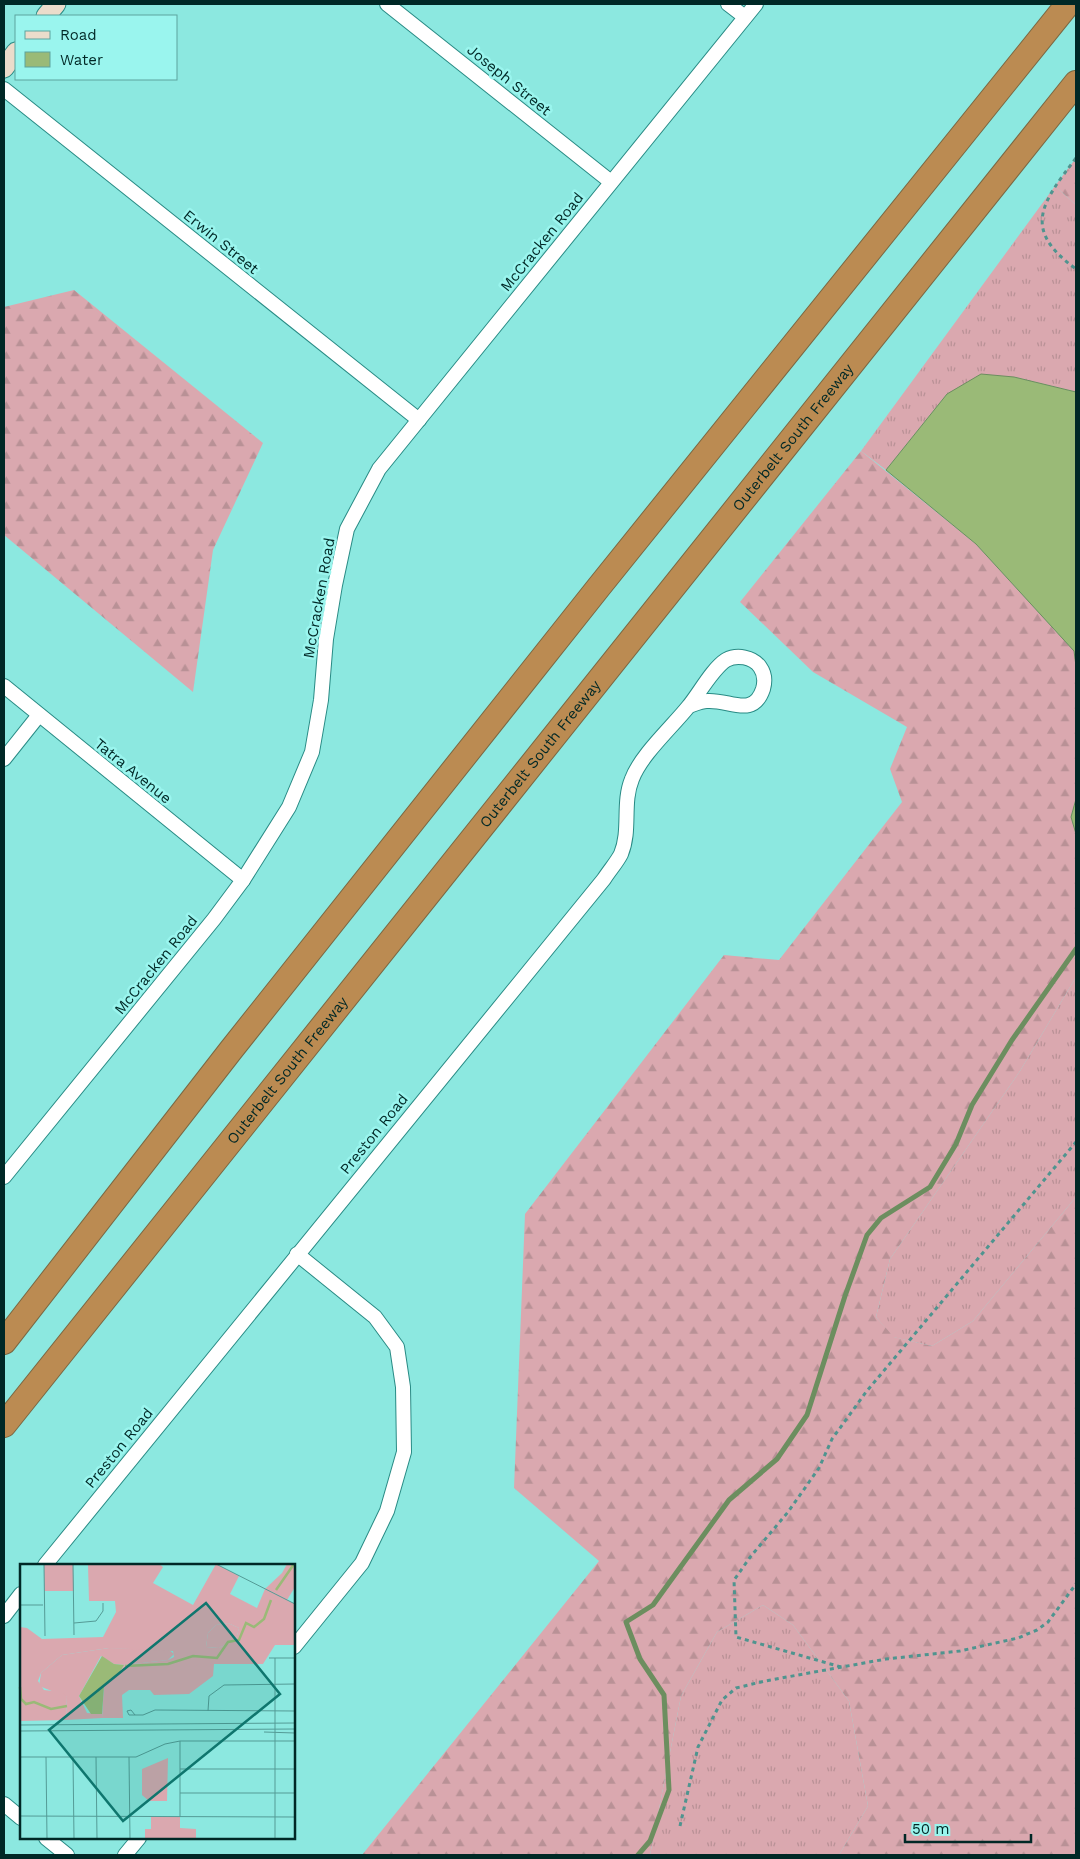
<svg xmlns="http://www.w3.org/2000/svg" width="1080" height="1859" font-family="'Work Sans',sans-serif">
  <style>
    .grass { fill: url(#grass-tufts) }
    .forest { fill: url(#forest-firs) }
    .water { fill: #9aba77; stroke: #6c8e5f }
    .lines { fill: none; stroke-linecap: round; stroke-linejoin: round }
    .stream { stroke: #6c8e5f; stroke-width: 5 }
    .street-casing { stroke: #298b85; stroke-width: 16 }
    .secondary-casing { stroke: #298b85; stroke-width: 21 }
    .highway-casing { stroke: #7a6843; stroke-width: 26 }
    .path { stroke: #4f948f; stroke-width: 3; stroke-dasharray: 4 4; stroke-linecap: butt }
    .street { stroke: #fff; stroke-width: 14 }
    .secondary { stroke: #ebdccb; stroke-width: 19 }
    .highway { stroke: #bb8b52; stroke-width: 24 }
    .labels { text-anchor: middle; stroke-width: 5; stroke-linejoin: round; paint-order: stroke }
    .street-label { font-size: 15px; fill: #002826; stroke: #9af5ee }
    .inset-river { fill: none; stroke: #9aba77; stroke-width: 2.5 }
    .inset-road { fill: none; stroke: #549b96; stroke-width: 1 }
    .view { fill: #0f766e; fill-opacity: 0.15; stroke: #0f766e; stroke-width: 2.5 }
    .inset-edge { fill: none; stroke: #002826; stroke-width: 2.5 }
  </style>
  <defs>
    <pattern id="grass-tufts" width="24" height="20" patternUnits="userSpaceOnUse" patternTransform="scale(1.25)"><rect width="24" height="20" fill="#daa8af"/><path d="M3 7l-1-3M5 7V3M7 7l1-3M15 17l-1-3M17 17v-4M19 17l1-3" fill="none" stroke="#b99196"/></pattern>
    <pattern id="forest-firs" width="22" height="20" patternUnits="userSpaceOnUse" patternTransform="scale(1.25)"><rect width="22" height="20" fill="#daa8af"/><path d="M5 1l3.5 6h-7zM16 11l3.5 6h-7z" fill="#b99196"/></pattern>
  </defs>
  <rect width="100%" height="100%" fill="#8ce8e0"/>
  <!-- grass -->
  <g class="grass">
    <path d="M1055 186 1076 205V392L1014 377 947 394 886 470 861 451Z"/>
    <path d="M1076 977V1197L973 1321 932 1346 893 1337 876 1317 890 1259 1020 1071Z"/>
    <path d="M763 1605 793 1625 849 1701 868 1806 839 1855H650L681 1696 717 1632Z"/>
  </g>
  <!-- forest -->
  <g class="forest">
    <path d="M1076 158V205L1055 186Z"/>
    <path d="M74 290 263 443 213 550 193 692 4 535V307Z"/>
    <path d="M861 451 976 544 1074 651 1076 666V799L1071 817 1076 834V977L1020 1071 890 1259 876 1317 894 1337 932 1346 973 1321 1076 1197V1855H839L868 1806 849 1701 793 1625 763 1605 717 1632 681 1696 650 1855H362L599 1561 514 1488 525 1214 724 955 779 960 902 802 890 769 907 727 813 672 740 602Z"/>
  </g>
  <!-- water -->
  <g class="water">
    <path d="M981 374 1014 377 1076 392V666L1074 651 976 544 886 470 947 394Z"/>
    <path d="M1076 799V834L1071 817Z"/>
  </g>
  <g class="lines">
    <!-- stream -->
    <path class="stream" d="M638 1855 650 1841 669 1790 664 1695 640 1659 626 1622 653 1605 729 1500 777 1459 807 1415 845 1296 867 1235 881 1218 930 1187 956 1144 972 1105 1012 1040 1076 949"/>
    <defs>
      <g id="street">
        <path d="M387 4 611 182"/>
        <path d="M728 4 745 17"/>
        <path d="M4 89 419 420"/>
        <path d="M4 686 243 880"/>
        <path d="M4 759 39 715"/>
        <path d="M4 1177 214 919 243 880 289 807 312 752 321 700 326 639 335 585 347 529 379 469 756 4"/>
        <path d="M45 1565 604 879C609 871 617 862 621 854 631 830 622 803 632 779 641 755 671 728 688 707 699 694 712 669 726 660 737 654 753 657 760 667 765 674 765 682 763 689 753 719 729 699 707 701 701 701 695 704 689 706"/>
        <path d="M4 1616 21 1594"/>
        <path d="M294 1647 362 1563 387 1511 404 1452 403 1387 397 1347 375 1317 297 1254"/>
        <path d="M4 1804 21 1818"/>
        <path d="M46 1838 67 1855"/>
        <path d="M125 1855 139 1838"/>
      </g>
      <g id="secondary">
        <path d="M46 16 56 4"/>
        <path d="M4 68 16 52"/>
      </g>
      <g id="highway">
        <path d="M4 1342 231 1050 598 588 1068 4"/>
        <path id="s1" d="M4 1425 1076 83"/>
      </g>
    </defs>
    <!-- street casing -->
    <use href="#street" class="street-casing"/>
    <!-- secondary casing -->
    <use href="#secondary" class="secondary-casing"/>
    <!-- highway casing -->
    <use href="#highway" class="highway-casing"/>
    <!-- path -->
    <g class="path">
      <path d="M1076 158C1042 203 1021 229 1076 269"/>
      <path d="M841 1667 736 1637 734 1580 751 1556 788 1512 819 1468 832 1439 866 1392 1076 1142"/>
      <path d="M680 1826 698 1747 722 1700 736 1688 765 1681 886 1659 960 1651 1018 1638 1037 1630 1048 1622 1076 1584"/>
    </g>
    <!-- street -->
    <use href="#street" class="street"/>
    <!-- secondary -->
    <use href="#secondary" class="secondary"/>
    <!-- highway -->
    <use href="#highway" class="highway"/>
  </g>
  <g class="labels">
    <!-- street labels -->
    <g class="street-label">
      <text transform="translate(509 80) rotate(39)" y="5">Joseph Street</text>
      <text transform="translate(221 242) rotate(39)" y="5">Erwin Street</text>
      <text transform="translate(542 242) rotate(-51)" y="5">McCracken Road</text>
      <text dy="5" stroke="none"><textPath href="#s1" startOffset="1264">Outerbelt South Freeway</textPath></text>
      <text transform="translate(319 598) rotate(-80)" y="5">McCracken Road</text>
      <text dy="5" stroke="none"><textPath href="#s1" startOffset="859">Outerbelt South Freeway</textPath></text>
      <text transform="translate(133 771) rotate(39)" y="5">Tatra Avenue</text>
      <text transform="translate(156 965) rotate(-51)" y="5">McCracken Road</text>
      <text dy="5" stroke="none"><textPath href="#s1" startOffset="454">Outerbelt South Freeway</textPath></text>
      <text transform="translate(374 1134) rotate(-51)" y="5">Preston Road</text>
      <text transform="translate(119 1448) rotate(-51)" y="5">Preston Road</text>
    </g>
  </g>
  <!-- overview -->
  <g transform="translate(20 1564)">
    <rect width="275" height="275" fill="#8ce8e0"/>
    <path d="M24 0H53L54 27H24ZM208 59 219 64 216 75 199 84 186 83 188 69 196 61ZM89 84 148 85 154 90 148 96 104 101 94 100 81 92 59 132 67 149 82 150V154L46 156 47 133 19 122 21 109 42 91Z" fill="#daa8af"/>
    <path d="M139 0 143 3 133 19 173 41 196 0 219 12 210 30 237 44 245 25 262 9 267 0H275V23L267 36 275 40V81H255L243 100H194L193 112 169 130 134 131 130 126H109L102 131 103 154H82L84 122 98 111 104 101 148 96 154 93 153 87 89 84 42 91 21 109 18 117 24 126 42 128 47 133 46 156 0 157V63L7 64 22 75 83 73 96 48 95 37H69L68 1ZM208 59 219 64 216 75 199 84 186 83 188 69 196 61ZM148 194 147 237H129L122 231V205Z" fill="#daa8af" fill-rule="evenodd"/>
    <path d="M131 252 160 253V264L176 265V275H125V265H131Z" fill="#daa8af"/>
    <path d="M82 92 94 100 104 101 98 111 84 122 82 150H71L59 132Z" fill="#9aba77"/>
    <path class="inset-river" d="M256 26 274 0M105 102 148 100 173 92 197 94 208 78 219 76 226 59 234 63 244 55 251 36M0 123 1 135 6 140 14 138 31 145 47 142"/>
    <path class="inset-road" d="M24 0 25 72M53 0 54 71M196 0 275 40M0 41H23M54 59 76 57 83 47V39M249 94H275M255 94V275M188 147 189 132 204 121 275 120M115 151 111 146 107 147 109 151H123L135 146 275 147M0 161 275 159M0 167 275 165M244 168 275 169M0 193H116L145 180 160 177H275M26 193 27 275M53 193 54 275M76 193 77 275M109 193 110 275M160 205H275M160 229H275M0 252 275 253M160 253V177"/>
    <path class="view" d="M186 39 260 130 103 257 29 166Z"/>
    <rect width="275" height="275" class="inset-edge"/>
  </g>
  <!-- border -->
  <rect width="1080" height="1859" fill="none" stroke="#002826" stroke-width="10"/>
  <!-- legend -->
  <rect x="15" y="15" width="162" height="65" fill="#9af5ee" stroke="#5ca39e"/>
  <rect x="25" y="31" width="25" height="8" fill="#ebdccb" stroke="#5ca39e"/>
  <text x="60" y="40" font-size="15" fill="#002826">Road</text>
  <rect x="25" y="52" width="25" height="15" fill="#9aba77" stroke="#5ca39e"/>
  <text x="60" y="65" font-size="15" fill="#002826">Water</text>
  <!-- scale -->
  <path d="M905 1834v8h126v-8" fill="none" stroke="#002826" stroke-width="2.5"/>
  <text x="912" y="1834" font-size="15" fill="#002826" stroke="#9af5ee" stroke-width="4" paint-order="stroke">50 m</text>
</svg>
